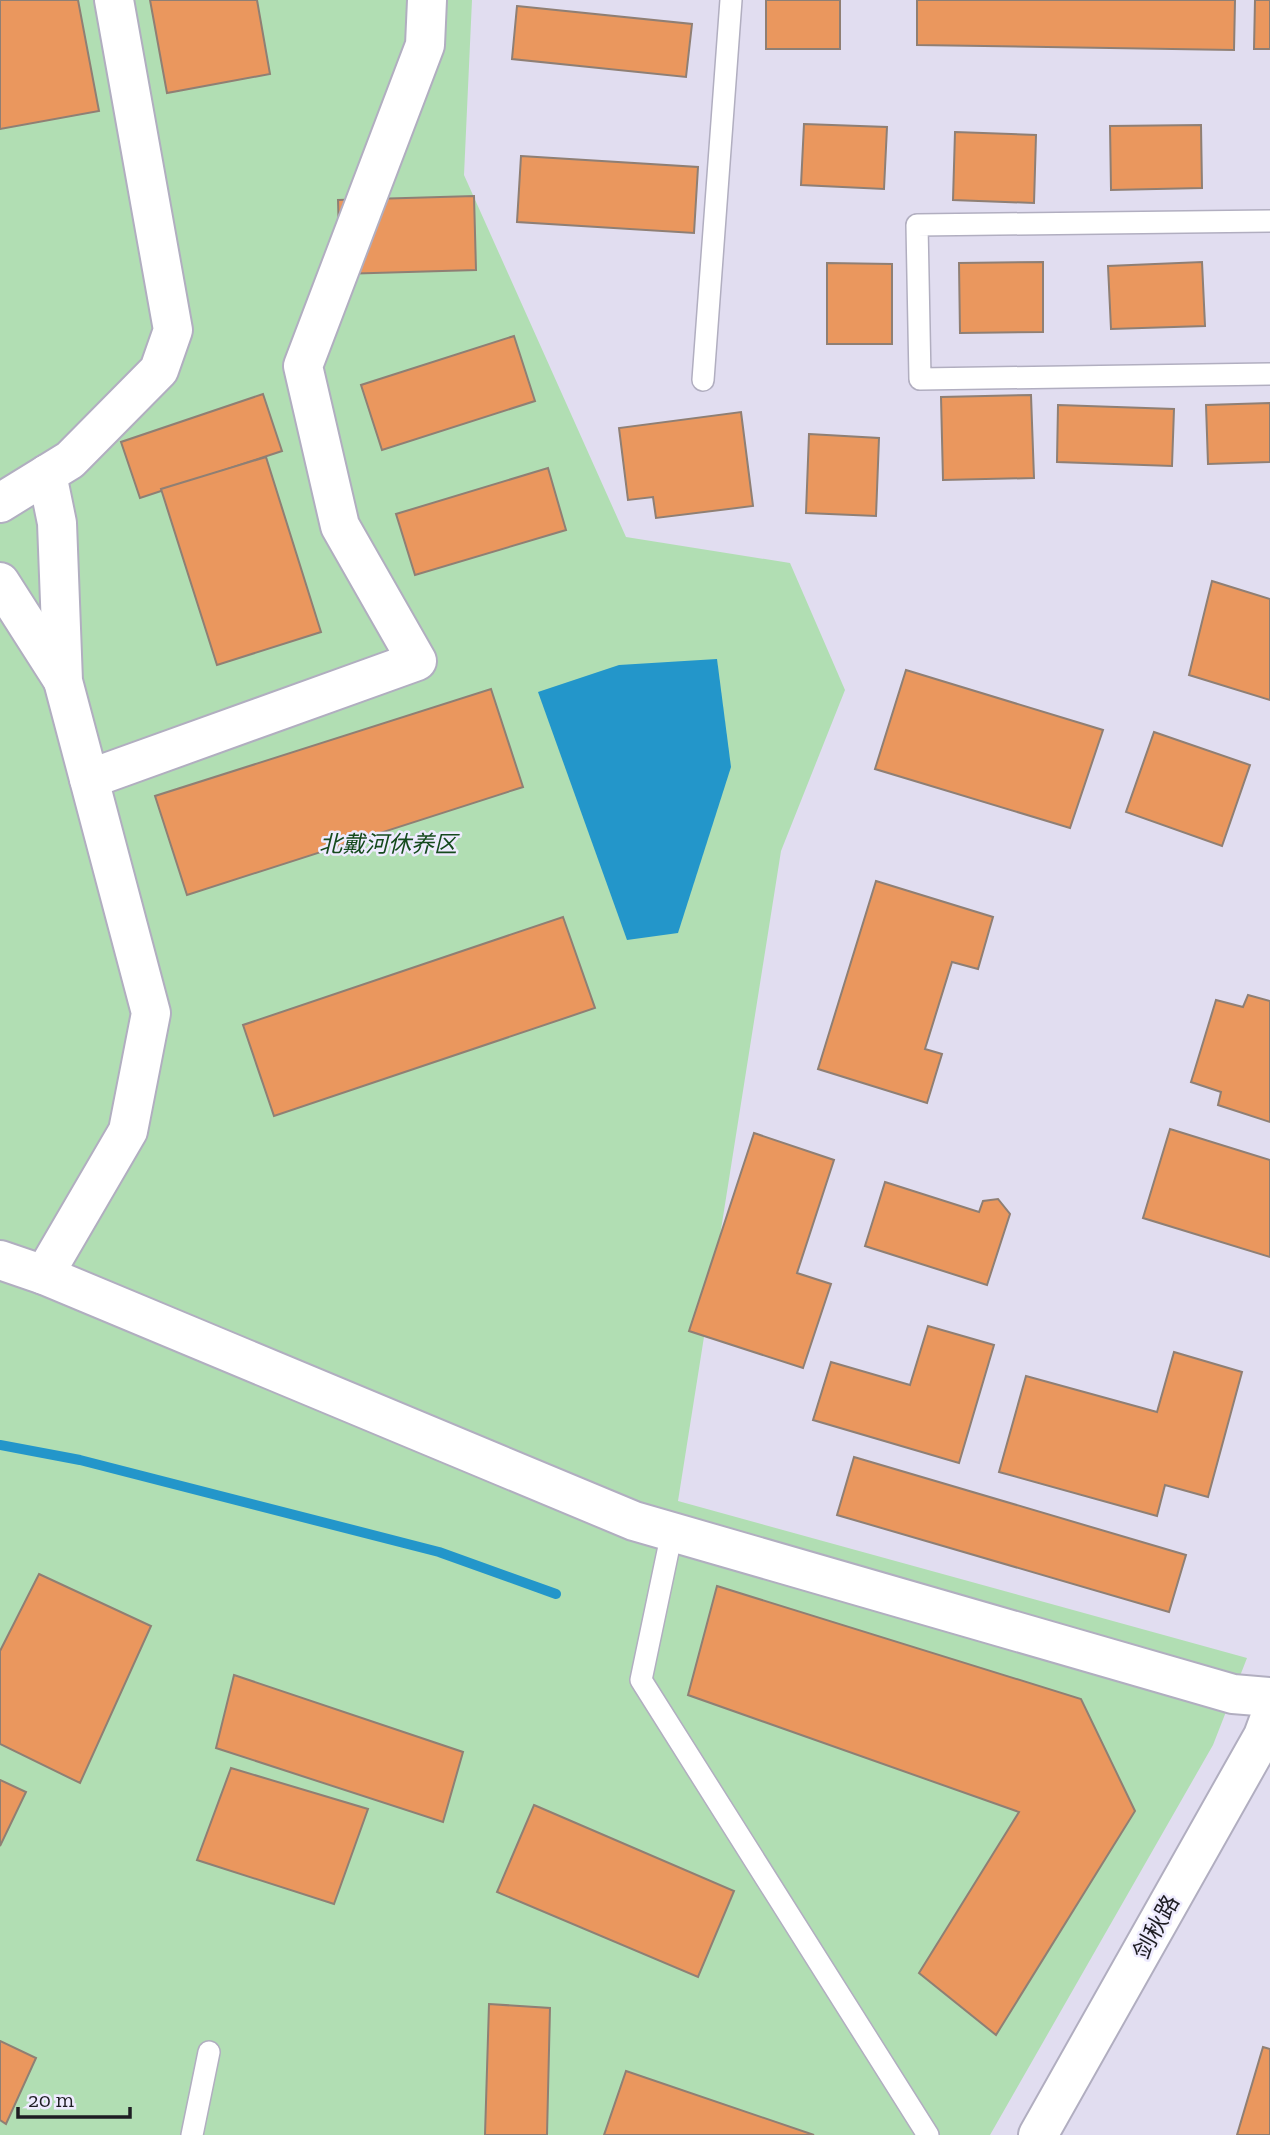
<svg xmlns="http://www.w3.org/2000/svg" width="1270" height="2135" font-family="'Zilla Slab','Noto Sans SC',serif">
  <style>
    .green { fill: #b1deb3 }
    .water { fill: #2396ca }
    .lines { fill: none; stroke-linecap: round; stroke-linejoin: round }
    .stream { stroke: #2396ca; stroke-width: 10 }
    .building { fill: #ea975e; stroke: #8f7f74; stroke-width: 2 }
    .service-casing { stroke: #b1aec0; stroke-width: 24 }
    .minor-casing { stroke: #b1aec0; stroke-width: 42 }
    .secondary-casing { stroke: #b1aec0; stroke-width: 42 }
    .service { stroke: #fff; stroke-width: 21 }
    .minor { stroke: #fff; stroke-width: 38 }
    .secondary { stroke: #fff; stroke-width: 38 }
    .labels { text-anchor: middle; stroke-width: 5; stroke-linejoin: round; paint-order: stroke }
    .park-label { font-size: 23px; font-style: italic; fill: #154a1d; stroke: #eeebfe }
    .street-label { font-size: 23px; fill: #1e1d23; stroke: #eeebfe }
  </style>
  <rect width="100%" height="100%" fill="#e1ddf0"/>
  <!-- green -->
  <path class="green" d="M0 0H472L464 175 626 537 790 563 845 690 781 851 678 1501 1247 1658 1213 1745 990 2135H0Z"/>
  <!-- water -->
  <path class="water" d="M717 659 731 767 678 933 627 940 538 692 619 665Z"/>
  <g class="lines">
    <!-- stream -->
    <path class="stream" d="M0 1445 80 1460 439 1552 556 1594"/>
  </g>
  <!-- building -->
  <g class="building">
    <path d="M0 0H78L99 111 0 129Z"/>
    <path d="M150 0H257L270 74 167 93Z"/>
    <rect x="766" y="0" width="74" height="49"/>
    <path d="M917 0H1235L1234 50 917 45Z"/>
    <path d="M1255 0H1270V49H1254Z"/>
    <path d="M517 6 692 24 686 77 512 59Z"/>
    <path d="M804 124 887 127 884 189 801 185Z"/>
    <path d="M1201 125 1202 188 1111 190 1110 126Z"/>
    <path d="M955 132 1036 135 1034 203 953 200Z"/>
    <path d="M521 156 698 167 694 233 517 222Z"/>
    <path d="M474 196 476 270 340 274 338 200Z"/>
    <path d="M1043 262V332L960 333 959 263Z"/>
    <path d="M1202 262 1205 326 1111 329 1108 266Z"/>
    <path d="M827 263 892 264V344H827Z"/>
    <path d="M514 336 535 401 382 450 361 385Z"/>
    <path d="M263 394 282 451 140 498 121 442Z"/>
    <path d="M1031 395 1034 478 943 480 941 397Z"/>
    <path d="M1270 403V462L1208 464 1206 405Z"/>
    <path d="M1058 405 1174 409 1172 466 1057 462Z"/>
    <path d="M741 412 753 506 656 518 653 497 628 500 619 428Z"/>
    <path d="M809 434 879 438 876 516 806 513Z"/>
    <path d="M266 457 321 632 217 665 161 489Z"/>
    <path d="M548 468 566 530 415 575 396 514Z"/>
    <path d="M1212 581 1270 599V700L1189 675Z"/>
    <path d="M906 670 1103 730 1070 828 875 769Z"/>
    <path d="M491 689 523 787 187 895 155 796Z"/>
    <path d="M1154 732 1250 765 1222 846 1126 812Z"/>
    <path d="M876 881 993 917 978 969 952 962 925 1049 942 1054 927 1103 818 1069Z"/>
    <path d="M563 917 595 1008 274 1116 243 1025Z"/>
    <path d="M1248 995 1270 1001V1122L1218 1105 1221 1092 1191 1082 1216 1000 1243 1007Z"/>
    <path d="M1170 1129 1270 1160V1257L1143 1218Z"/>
    <path d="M754 1133 834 1160 797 1273 831 1284 803 1368 689 1331Z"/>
    <path d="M885 1182 979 1212 983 1201 998 1199 1010 1214 987 1285 865 1246Z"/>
    <path d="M928 1326 994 1345 959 1463 813 1420 831 1362 910 1385Z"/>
    <path d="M1174 1352 1242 1372 1208 1497 1165 1485 1157 1516 999 1472 1026 1376 1157 1412Z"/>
    <path d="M854 1457 1186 1555 1169 1612 837 1515Z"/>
    <path d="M39 1574 151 1626 80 1783 0 1744V1651Z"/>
    <path d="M717 1586 1081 1699 1135 1811 996 2035 919 1973 1019 1812 688 1695Z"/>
    <path d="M234 1675 463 1752 443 1822 216 1748Z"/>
    <path d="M231 1768 368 1809 334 1904 197 1860Z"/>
    <path d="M0 1780 26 1792 0 1846Z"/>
    <path d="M534 1805 734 1891 698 1977 497 1892Z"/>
    <path d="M489 2004 550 2008 547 2135H485Z"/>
    <path d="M0 2041 36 2058 6 2124 0 2120Z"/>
    <path d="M1263 2047 1270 2049V2135H1237Z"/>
    <path d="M626 2071 814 2135H604Z"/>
  </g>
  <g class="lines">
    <defs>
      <g id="service">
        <path d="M1270 221 917 225 920 379 1270 374"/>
        <path d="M703 380 731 0"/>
        <path d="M672 1532 641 1680 928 2135"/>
        <path d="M192 2135 209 2052"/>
      </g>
      <g id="minor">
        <path d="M0 503 70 460 159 370 173 330 114 0"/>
        <path d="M0 582 62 679"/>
        <path d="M89 779 417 661 340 526 303 366 425 45 427 0"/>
        <path d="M0 1260 44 1275 634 1521 1233 1694 1270 1697"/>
        <path d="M44 1275 128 1131 151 1013 63 681 57 523 47 474"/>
      </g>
      <path id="secondary" d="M1038 2135 1263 1736 1270 1717"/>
    </defs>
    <!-- service casing -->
    <use href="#service" class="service-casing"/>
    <!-- minor casing -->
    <use href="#minor" class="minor-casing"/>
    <!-- secondary casing -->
    <use href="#secondary" class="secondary-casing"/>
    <!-- service -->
    <use href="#service" class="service"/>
    <!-- minor -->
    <use href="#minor" class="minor"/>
    <!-- secondary -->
    <use href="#secondary" class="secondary"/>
  </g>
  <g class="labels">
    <!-- park labels -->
    <g class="park-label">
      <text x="388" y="852">北戴河休养区</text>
    </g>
    <!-- street labels -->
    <g class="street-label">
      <text transform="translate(1156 1927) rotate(-61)" y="8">剑秋路</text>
    </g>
  </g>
  <!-- scale -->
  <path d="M18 2107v10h112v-10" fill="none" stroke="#1e1d23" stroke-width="3.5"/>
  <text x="28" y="2107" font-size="21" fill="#1e1d23" stroke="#eeebfe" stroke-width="5" paint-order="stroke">20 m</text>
</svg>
